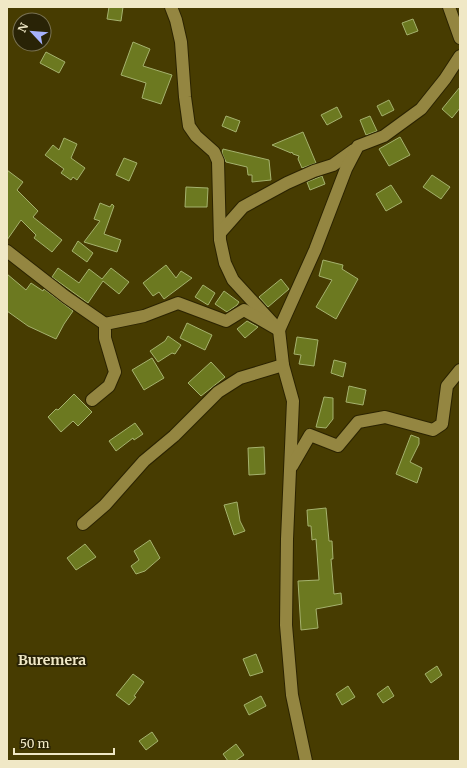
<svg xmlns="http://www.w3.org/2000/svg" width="467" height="768" font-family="Merriweather,serif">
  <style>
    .building { fill: #6c7920; stroke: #a5b26e }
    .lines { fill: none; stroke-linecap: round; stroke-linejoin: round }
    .street-casing { stroke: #2b2300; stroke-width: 14 }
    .street { stroke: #948641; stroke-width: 12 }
    .labels { text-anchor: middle; stroke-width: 4; stroke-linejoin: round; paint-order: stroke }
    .quarter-label { font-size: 14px; font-weight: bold; fill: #f0e8c6; stroke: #292306 }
  </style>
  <rect width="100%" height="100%" fill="#473c01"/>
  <!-- building -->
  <g class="building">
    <path d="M109 7H123L121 21 107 19Z"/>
    <path d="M413 19 418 31 407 35 402 23Z"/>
    <path d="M133 42 150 49 143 66 172 75 161 104 142 98 146 83 121 75Z"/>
    <path d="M46 52 65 62 59 73 40 63Z"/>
    <path d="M460 87V108L452 118 442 109Z"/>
    <path d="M389 100 394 110 382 116 377 106Z"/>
    <path d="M337 107 342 117 327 125 321 115Z"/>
    <path d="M226 116 240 121 236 132 222 126Z"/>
    <path d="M370 116 377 131 366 135 360 120Z"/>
    <path d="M303 132 316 163 302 168 298 159 299 156 293 154 292 152 291 153 272 145Z"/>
    <path d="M400 137 410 155 389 166 379 149Z"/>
    <path d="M64 138 77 144 71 158 85 168 77 180 73 177 71 180 61 173 64 169 45 155 53 145 59 150Z"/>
    <path d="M223 149 269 160 271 180 252 182V175H248L247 167 226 162 222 153Z"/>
    <path d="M124 158 137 163 129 181 116 175Z"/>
    <path d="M7 170 23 182 17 190 38 211 33 217 62 240 52 252 34 238 36 235 21 220 7 240Z"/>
    <path d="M432 175 450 187 441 199 423 187Z"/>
    <path d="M322 176 325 184 310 190 307 182Z"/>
    <path d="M391 185 402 202 386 211 376 194Z"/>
    <path d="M186 187 208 188 207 207H185Z"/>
    <path d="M100 203 110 207 112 204 114 206 104 234 121 240 117 252 84 242 100 221 94 219Z"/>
    <path d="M78 241 93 253 87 262 72 251Z"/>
    <path d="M323 260 343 265 342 269 358 279 336 319 316 307 332 280 319 276Z"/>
    <path d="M166 265 176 278 181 271 192 278 164 299 159 292 153 296 143 283Z"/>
    <path d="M58 268 79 283 89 269 102 279 111 268 129 282 119 294 103 281 88 303 52 277Z"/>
    <path d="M7 274 26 290 31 283 43 291 44 289 73 311 64 324 56 339 28 326 7 311Z"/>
    <path d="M281 279 289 289 268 307 259 297Z"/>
    <path d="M203 285 215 293 208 305 195 297Z"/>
    <path d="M224 291 239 302 237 305 227 312 215 304Z"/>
    <path d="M247 321 258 327 245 338 237 329Z"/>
    <path d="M187 323 212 335 205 350 180 338Z"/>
    <path d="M168 336 181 345 175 354 172 353 158 362 150 351 165 341Z"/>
    <path d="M297 337 318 340 314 366 299 364 301 355 294 354Z"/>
    <path d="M152 358 164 378 144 390 132 370Z"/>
    <path d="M334 360 346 363 343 377 331 373Z"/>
    <path d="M211 362 225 377 201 396 188 383Z"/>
    <path d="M349 386 366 390 363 405 346 402Z"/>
    <path d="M74 394 92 412 78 426 73 421 61 432 48 417 56 409 58 410Z"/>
    <path d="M324 397 333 398V419L326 428 316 427Z"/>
    <path d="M135 423 143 434 134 440 133 438 116 451 109 441Z"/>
    <path d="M411 435 419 438V444L410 462 422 468 417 483 396 474Z"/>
    <path d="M264 447 265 474 249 475 248 448Z"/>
    <path d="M237 502 240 521 245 531 234 535 224 505Z"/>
    <path d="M326 508 329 541H332L333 559H331L334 594 341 593 342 604 316 609 318 628 301 630 298 581 319 580 316 539 312 540 311 526H308L307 510Z"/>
    <path d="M150 540 160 558 145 571 136 574 131 566 139 560 134 551Z"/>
    <path d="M85 544 96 557 76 570 67 558Z"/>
    <path d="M256 654 263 672 250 676 243 659Z"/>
    <path d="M437 666 442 675 431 683 425 674Z"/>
    <path d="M133 674 144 682 134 696 136 697 129 705 116 695Z"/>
    <path d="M348 686 355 697 342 705 336 694Z"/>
    <path d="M388 686 394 696 383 703 377 694Z"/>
    <path d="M261 696 266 706 249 715 244 705Z"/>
    <path d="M152 732 158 741 146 750 139 741Z"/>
    <path d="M236 744 244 755 235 761H228L223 754Z"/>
  </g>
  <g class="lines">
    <defs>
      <g id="street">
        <path d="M171 7 176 20 181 42 185 97 189 126 196 136 214 152 218 161 220 240 225 263 233 280 279 330 283 365 293 401 287 539 286 625 292 695 306 761"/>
        <path d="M449 7 460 38"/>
        <path d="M220 233 243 207 287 183 314 171 333 165 354 150"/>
        <path d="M7 251 66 297 105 324"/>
        <path d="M92 400 109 386 115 372 105 338V324L144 316 178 303 226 321 244 310 279 330 315 250 346 169 358 146 384 136 421 109 445 79 460 56"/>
        <path d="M292 466 310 435 338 446 358 422 385 417 433 430 442 424 447 386 460 370"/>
        <path d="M83 524 105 505 144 461 174 436 218 392 240 378 283 365"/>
      </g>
    </defs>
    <!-- street casing -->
    <use href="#street" class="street-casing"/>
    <!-- street -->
    <use href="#street" class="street"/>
  </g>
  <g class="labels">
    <!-- quarter labels -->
    <g class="quarter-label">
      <text x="52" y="665">Buremera</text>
    </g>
  </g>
  <!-- border -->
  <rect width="467" height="768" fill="none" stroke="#f0e8c6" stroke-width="16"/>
  <!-- north arrow -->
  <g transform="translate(32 32) rotate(296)"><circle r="19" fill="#292306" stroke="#797253"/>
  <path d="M0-3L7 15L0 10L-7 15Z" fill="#a6b1fc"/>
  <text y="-6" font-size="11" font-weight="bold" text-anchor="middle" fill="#f0e8c6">N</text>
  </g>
  <!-- scale -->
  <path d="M14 748v6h100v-6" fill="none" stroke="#f0e8c6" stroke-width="2"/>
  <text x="20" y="748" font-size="12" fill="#f0e8c6" stroke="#292306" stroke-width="3" paint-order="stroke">50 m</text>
</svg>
